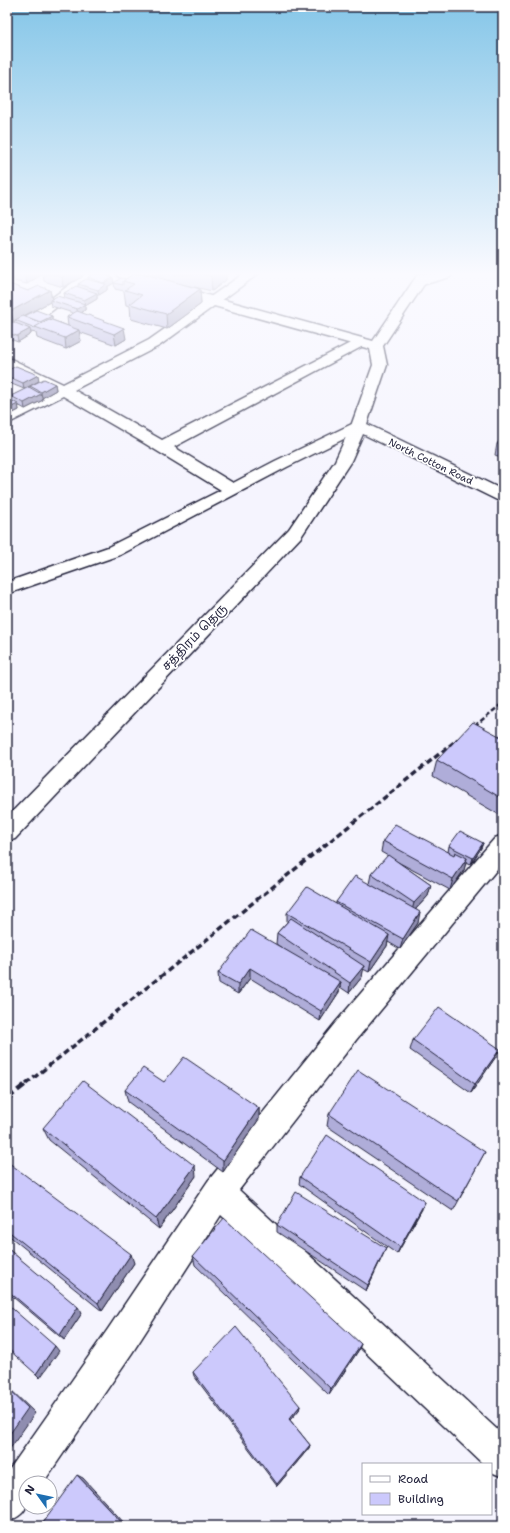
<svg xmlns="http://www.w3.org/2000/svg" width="510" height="1533" font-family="'Shantell Sans','Noto Sans Tamil',sans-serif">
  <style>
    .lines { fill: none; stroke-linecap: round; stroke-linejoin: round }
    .minor-casing { stroke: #22223b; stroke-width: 3 }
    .tertiary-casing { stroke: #22223b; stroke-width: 3 }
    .minor { fill: #fff; fill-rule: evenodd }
    .tertiary { fill: #fff; fill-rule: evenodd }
    .rail-far2 { stroke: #22223b; stroke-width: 2.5; stroke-dasharray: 5 2.5; stroke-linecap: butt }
    .rail-far1 { stroke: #22223b; stroke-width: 3.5; stroke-dasharray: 6 3.5; stroke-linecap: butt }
    .rail { stroke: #22223b; stroke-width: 4.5; stroke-dasharray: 9 4.5; stroke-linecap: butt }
    .wall { fill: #afadd9; stroke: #22223b; fill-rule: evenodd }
    .shaded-wall { fill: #8f8db0; stroke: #22223b }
    .building { fill: #ccc9fc; stroke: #22223b }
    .labels { text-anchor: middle; stroke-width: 3.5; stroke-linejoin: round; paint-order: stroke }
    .far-street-label { font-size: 10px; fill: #22223b; stroke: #fff }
    .street-label { font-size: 12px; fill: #22223b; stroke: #fff }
  </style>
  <rect width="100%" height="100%" fill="#f5f4fe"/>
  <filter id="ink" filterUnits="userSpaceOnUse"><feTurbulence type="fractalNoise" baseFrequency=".025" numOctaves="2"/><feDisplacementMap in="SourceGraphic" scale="8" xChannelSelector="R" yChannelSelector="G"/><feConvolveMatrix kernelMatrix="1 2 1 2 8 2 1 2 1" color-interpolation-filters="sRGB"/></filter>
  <g filter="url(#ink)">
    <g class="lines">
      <defs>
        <g id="minor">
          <path d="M85 274H100L49 313 7 333V324L39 307Z"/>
          <path d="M243 274H258L159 346 74 390 162 440 360 338 365 339 367 342 365 345 174 447 233 483 275 461 354 423 359 421 364 423 367 426 364 429 287 467 120 555 7 594V582L108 547 221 490 144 443 63 396 7 424V413L52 390 7 367V357L63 384 149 340Z"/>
          <path d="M431 274H452L450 277 422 285 418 284 416 281 418 278Z"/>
          <path d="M503 835V862L356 1040 239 1190 503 1435V1477L491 1472V1464H483L221 1215 132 1353 43 1483H26C26 1506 31 1512 7 1522V1473L108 1329 208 1181 336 1022 495 838Z"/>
        </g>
        <path id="tertiary" d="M117 274H138L217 298 373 341 418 274H431L383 346 387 365 367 424 503 490V501L497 500 363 434 351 461 301 537 15 839 7 841V817L289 529 335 461 351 426 373 365 370 349 207 304 119 277Z"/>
      </defs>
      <!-- minor casing -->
      <use href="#minor" class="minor-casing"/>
      <!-- tertiary casing -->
      <use href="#tertiary" class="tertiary-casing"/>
      <!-- minor -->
      <use href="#minor" class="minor"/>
      <!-- tertiary -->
      <use href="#tertiary" class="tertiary"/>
      <!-- rail-far2 -->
      <path class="rail-far2" d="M457 740 503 703"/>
      <!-- rail-far1 -->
      <path class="rail-far1" d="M26 1084 458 739"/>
      <!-- rail -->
      <path class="rail" d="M7 1099 27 1083"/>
    </g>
    <!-- wall -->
    <g class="wall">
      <path d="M13 274H42L27 284 14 281Z"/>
      <path d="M43 274H81L82 277 63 287 44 281Z"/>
      <path d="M133 274H226V280L212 291 172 282 200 289 201 304 167 329 131 319 130 306 126 305 124 291 115 289 114 283 126 279Z"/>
      <path d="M88 277 113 278 114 283 107 287V290L99 295H97V299L85 306V310L82 313 126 339 116 345 79 332 81 341 66 349 37 338 36 333 31 332V334L18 342 7 338V284L28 291 50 290 52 299 65 298 64 293 78 287V284L88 279ZM50 302 51 306 73 313 67 317 68 326 52 320V316H25V317L24 316Z"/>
      <path d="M7 371 39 381 24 389 7 382Z"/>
      <path d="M55 384 56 390 42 398 43 400 25 409 18 405 19 410 7 416V387L11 396 30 388V386Z"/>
      <path d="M503 436V458L495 455 497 444Z"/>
      <path d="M503 732V817L433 776 437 760 499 736Z"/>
      <path d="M383 841 448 852 449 846 483 843 481 848 471 864 466 862 464 870 450 890 396 861 431 885 428 896 416 909 418 923 400 949 388 942 387 946 369 972 363 969 362 977 349 993 340 987 339 992 320 1021 250 978 238 994 219 983 218 973 282 948 276 944 277 933 287 922V913L336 904V902L369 884 371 874 388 856 381 852Z"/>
      <path d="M413 1040 500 1049 495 1058 471 1093 410 1050Z"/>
      <path d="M164 1082 259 1108V1119L223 1172 128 1102 125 1090Z"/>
      <path d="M329 1114 485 1152 453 1211 327 1126Z"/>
      <path d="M43 1128 196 1176 159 1229 49 1140Z"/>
      <path d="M7 1166 134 1263 102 1311 7 1234Z"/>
      <path d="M300 1177 422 1209 397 1254 299 1184Z"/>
      <path d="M277 1225 386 1248 366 1291 277 1232Z"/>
      <path d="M7 1248 82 1313 64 1340 7 1292Z"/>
      <path d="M193 1256 361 1344 358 1351 329 1395 195 1265Z"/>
      <path d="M193 1372 300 1406 299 1410 290 1420 310 1445 309 1448 277 1486 194 1376Z"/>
    </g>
    <!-- shaded-wall -->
    <g class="shaded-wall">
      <path d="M25 274H42L27 284Z"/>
      <path d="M66 274H81L82 277 63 287 62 277Z"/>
      <path d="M214 274H226V280L212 291 211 276Z"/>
      <path d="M113 278 114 283 107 287V290L99 295 98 290 103 283Z"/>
      <path d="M200 289 201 304 167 329 166 314Z"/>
      <path d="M50 290 52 301 50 300V302L16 320H15V321L14 322 11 311Z"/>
      <path d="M97 293V299L85 306 84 300Z"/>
      <path d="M85 304V310L78 315 77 309Z"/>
      <path d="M52 316V321L41 327 40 322Z"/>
      <path d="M12 317 13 323 7 326V319Z"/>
      <path d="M124 328 126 339 116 345 114 334Z"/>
      <path d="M30 329 31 334 18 342 17 336Z"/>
      <path d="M79 330 81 341 66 349 65 338Z"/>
      <path d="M7 357H8L10 368 7 370Z"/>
      <path d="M38 375 39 381 24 389 23 383Z"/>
      <path d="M55 384 56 390 42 398 41 392Z"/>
      <path d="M10 389 12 400 7 402V390Z"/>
      <path d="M41 394 43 400 25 409 24 403Z"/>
      <path d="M18 404 19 410 7 416V409Z"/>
      <path d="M483 843 481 848 471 864 473 858Z"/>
      <path d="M467 858 464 870 450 890 453 879Z"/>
      <path d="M431 885 428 896 411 914 414 903Z"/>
      <path d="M420 912 418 923 400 949 403 939Z"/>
      <path d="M389 935 387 946 369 972 371 962Z"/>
      <path d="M364 966 362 977 349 993 350 983Z"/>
      <path d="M250 968V978L238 994V984Z"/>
      <path d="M341 982 339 992 320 1021 321 1011Z"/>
      <path d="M500 1049 495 1058 471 1093 475 1084Z"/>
      <path d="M259 1108V1119L223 1172V1161Z"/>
      <path d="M195 1166 196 1176 159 1229 156 1219Z"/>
      <path d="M425 1202 422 1209 397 1254 400 1247Z"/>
      <path d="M386 1248 383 1255 366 1291 368 1285Z"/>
      <path d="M131 1254 134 1263 102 1311 98 1303Z"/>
      <path d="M78 1307 82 1313 64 1340 60 1335Z"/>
      <path d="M361 1344 358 1351 329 1395 331 1389Z"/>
      <path d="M55 1346 59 1351 40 1378 36 1374Z"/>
      <path d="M7 1386 35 1413 7 1453Z"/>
      <path d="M300 1406 299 1410 288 1422 289 1419Z"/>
      <path d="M310 1445 309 1448 277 1486V1484Z"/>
      <path d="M77 1475 83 1478 127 1526H125Z"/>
    </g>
    <!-- building -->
    <g class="building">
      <path d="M55 274H66L62 277Z"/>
      <path d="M93 274H104L113 278 103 283 88 277Z"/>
      <path d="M133 274H145L200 289 166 314 130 304 142 295 125 290 134 284 123 281Z"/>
      <path d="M203 274H214L211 276Z"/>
      <path d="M121 278 126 279 123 281V285L114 283Z"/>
      <path d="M86 279 106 284 98 290 78 284Z"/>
      <path d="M7 283 28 291 39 286 50 290 11 311 7 309V305L10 303 7 302Z"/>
      <path d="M76 286 97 293 84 300 64 293Z"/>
      <path d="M57 296 85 304 77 309 50 300Z"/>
      <path d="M36 310 52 316 40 322 25 316Z"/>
      <path d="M77 311 124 328 114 334 67 317Z"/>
      <path d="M7 315 12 317 7 319Z"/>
      <path d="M23 316 42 323 35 328 15 320Z"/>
      <path d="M49 319 79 330 65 338 35 327Z"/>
      <path d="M13 322 30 329 17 336 7 333V325Z"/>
      <path d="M16 366 38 375 23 383 7 376V371Z"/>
      <path d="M44 379 55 384 41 392 30 386Z"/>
      <path d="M29 387 41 394 24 403 11 396Z"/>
      <path d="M7 398 18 404 7 409Z"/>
      <path d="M503 436V445L497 444Z"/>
      <path d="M473 722 503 738V799L437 760Z"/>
      <path d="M503 732V738L499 736Z"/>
      <path d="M395 824 454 855 455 852 467 858 453 879 383 841Z"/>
      <path d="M460 831 483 843 473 858 449 846Z"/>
      <path d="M388 855 431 885 414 903 371 874Z"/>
      <path d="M355 876 420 912 403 939 336 902Z"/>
      <path d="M307 887 389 935 371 962 287 913Z"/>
      <path d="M291 918 364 966 350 983 277 933Z"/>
      <path d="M251 930 341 982 321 1011 250 968 238 984 218 973Z"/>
      <path d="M439 1007 500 1049 475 1084 413 1040Z"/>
      <path d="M184 1057 259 1108 223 1161 125 1090 143 1068 164 1082Z"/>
      <path d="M358 1070 485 1152 458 1201 329 1114Z"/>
      <path d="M83 1081 195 1166 156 1219 43 1128Z"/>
      <path d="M327 1135 425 1202 400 1247 300 1177Z"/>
      <path d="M9 1163 131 1254 98 1303 7 1230V1166Z"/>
      <path d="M296 1192 386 1248 368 1285 277 1225Z"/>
      <path d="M224 1218 361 1344 331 1389 193 1256Z"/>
      <path d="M7 1248 78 1307 60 1335 7 1290Z"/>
      <path d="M7 1304 55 1346 36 1374 7 1348Z"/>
      <path d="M236 1327 300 1406 289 1419 310 1445 277 1484 193 1372Z"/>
      <path d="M7 1388 28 1408 7 1438Z"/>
      <path d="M77 1475 125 1526H40Z"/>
    </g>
  </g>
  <!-- sky -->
  <linearGradient id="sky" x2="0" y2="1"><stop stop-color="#85c6e8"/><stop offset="0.56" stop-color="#fafaff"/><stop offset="1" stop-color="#fafaff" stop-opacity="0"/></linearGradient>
  <rect width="510" height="489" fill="url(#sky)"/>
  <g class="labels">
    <!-- far-street labels -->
    <g class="far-street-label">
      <text transform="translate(431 461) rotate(26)" y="4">North Cotton Road</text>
    </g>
    <!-- street labels -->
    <g class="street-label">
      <text transform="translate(194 637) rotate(-46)" y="4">சத்திரம் தெரு</text>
    </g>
  </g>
  <!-- margin -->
  <rect width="510" height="1533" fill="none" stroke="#fff" stroke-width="24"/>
  <rect x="12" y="12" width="486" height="1509" fill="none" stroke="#22223b" stroke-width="1.5" filter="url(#ink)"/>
  <!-- legend -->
  <rect x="362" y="1463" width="130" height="52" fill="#ffffff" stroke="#a7a7b1"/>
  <rect x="370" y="1476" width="20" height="6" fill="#ffffff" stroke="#a7a7b1"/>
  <text x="398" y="1483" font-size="12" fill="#22223b">Road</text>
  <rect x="370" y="1493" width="20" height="12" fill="#ccc9fc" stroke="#a7a7b1"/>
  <text x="398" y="1503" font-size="12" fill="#22223b">Building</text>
  <!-- north arrow -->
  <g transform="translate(38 1495) rotate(303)"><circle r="19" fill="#ffffff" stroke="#a7a7b1"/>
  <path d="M0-3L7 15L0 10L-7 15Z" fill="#1f6fb2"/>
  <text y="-6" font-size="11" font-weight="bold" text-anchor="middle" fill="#22223b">N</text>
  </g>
</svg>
